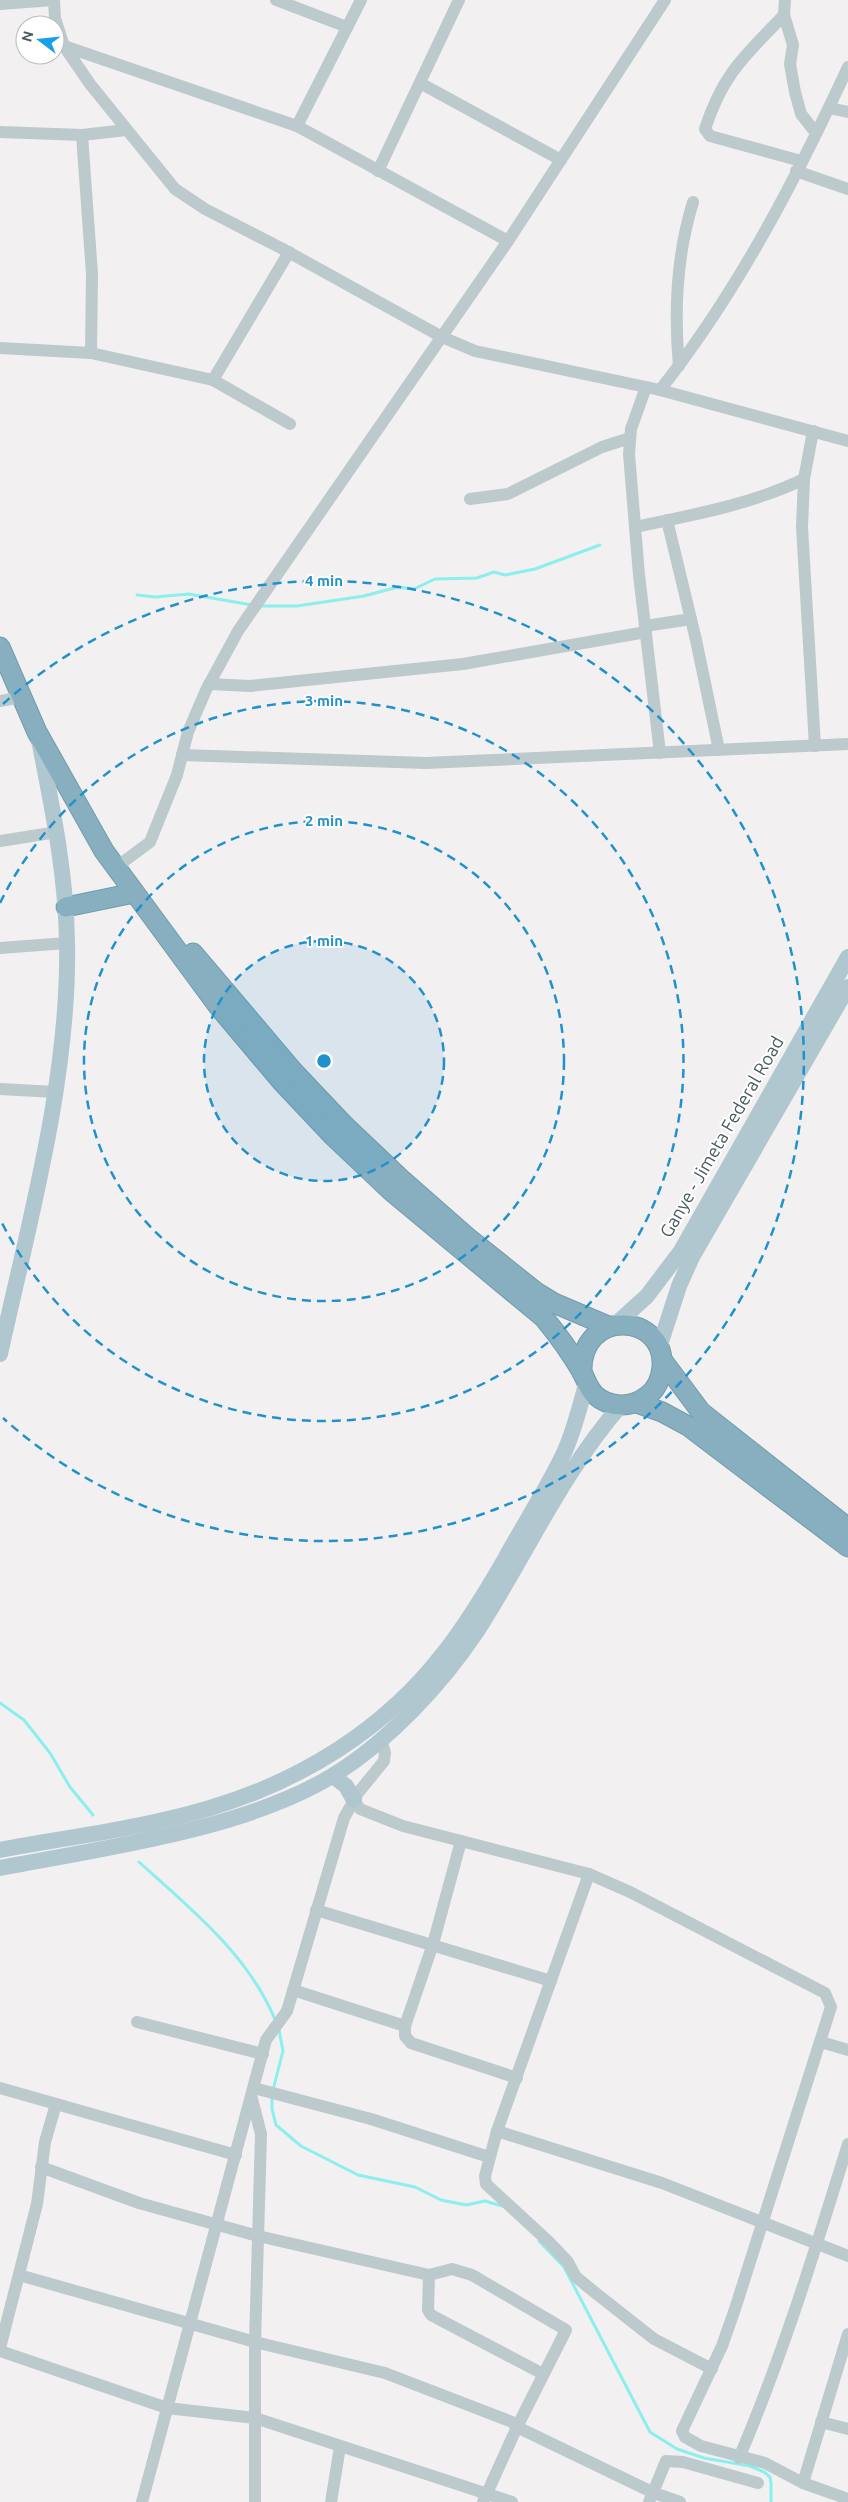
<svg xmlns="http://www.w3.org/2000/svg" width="848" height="2502" font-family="Ubuntu,sans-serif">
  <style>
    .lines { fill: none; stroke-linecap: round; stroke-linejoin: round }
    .stream { stroke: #8befed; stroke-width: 3 }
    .highway-casing { stroke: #729bac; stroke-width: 21 }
    .minor { stroke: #bcc9cd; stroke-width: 12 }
    .major { stroke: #b0c7d0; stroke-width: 16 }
    .highway { stroke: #87afc0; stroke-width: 19 }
    .ring { fill: none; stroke: #1f92cd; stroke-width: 2.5; stroke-dasharray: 9 6 }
    .labels { text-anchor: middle; stroke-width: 4; stroke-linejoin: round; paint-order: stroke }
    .street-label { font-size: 18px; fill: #48595f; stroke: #fff }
    .centre { fill: #1f92cd; stroke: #fff; stroke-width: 2.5 }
    .ring-label { font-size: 15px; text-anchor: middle; font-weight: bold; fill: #1f92cd; stroke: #fff; stroke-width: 4; stroke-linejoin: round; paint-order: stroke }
  </style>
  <rect width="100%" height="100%" fill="#f3f0f1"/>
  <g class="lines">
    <!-- stream -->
    <g class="stream">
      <path d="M137 595 155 597 189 594 252 605"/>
      <path d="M258 606H297L364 596 398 587 414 589 435 579 477 578 494 572 505 575 535 569 600 545"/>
      <path d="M0 1703 24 1720 50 1753 70 1787 93 1815"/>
      <path d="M139 1862C190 1908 250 1956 276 2022"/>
      <path d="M273 2090 283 2051 279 2030"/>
      <path d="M272 2096V2109L276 2125 301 2146 358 2175 415 2187 441 2200 466 2205 485 2201 502 2206"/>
      <path d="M539 2241 564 2267 650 2432 677 2449 704 2458 750 2466 764 2472 770 2477 771 2483V2502"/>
    </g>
    <defs>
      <g id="highway">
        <path d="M0 647 37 732 104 851 218 1006 282 1082 334 1137 391 1191 544 1318C558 1335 571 1353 582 1372 586 1380 588 1388 595 1395 609 1408 632 1408 647 1396 657 1389 661 1378 662 1367 666 1312 579 1308 582 1373"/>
        <path d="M66 907 134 893"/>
        <path d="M193 953 293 1071 345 1126 401 1179 467 1237 536 1292 554 1303 608 1326"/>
        <path d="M663 1361 701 1412 848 1528"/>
        <path d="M637 1403 662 1412 688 1426 848 1547"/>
      </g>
    </defs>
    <!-- highway casing -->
    <use href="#highway" class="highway-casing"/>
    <!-- minor -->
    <g class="minor">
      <path d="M54 0 55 18 64 46 90 84 175 189 205 209 281 248 442 337 475 351 660 390 848 441"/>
      <path d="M276 0 347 27"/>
      <path d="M785 0 784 15 793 45 790 64 795 92 801 114 816 133"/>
      <path d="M0 4 54 0"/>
      <path d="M784 15C745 56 723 73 705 129L710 136 801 161"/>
      <path d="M64 46 297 126 508 241"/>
      <path d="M420 83 561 160"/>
      <path d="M829 108 848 112"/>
      <path d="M297 126 361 0"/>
      <path d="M0 132 82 135 126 130"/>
      <path d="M82 135 92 274 91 353"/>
      <path d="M378 171 459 0"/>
      <path d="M796 171 848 189"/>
      <path d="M0 348 91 353 213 380 290 424"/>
      <path d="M679 366C674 312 677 254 693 202"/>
      <path d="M213 380 289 252"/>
      <path d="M646 387 631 429 629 454 639 575 660 753"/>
      <path d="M660 390C737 293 796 179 848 67"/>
      <path d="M813 431 804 479 802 527 815 746"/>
      <path d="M470 499 508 494 602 447 630 438"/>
      <path d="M667 520 696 640 719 750"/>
      <path d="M635 527C692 515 750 505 804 479"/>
      <path d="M645 626 691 619"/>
      <path d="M209 684 250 686 463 664 646 632"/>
      <path d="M0 701 21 697"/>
      <path d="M182 755 426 763 848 744"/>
      <path d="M0 841 57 832"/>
      <path d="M115 868 150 842 177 775 188 732 206 690 238 631 508 241 665 0"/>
      <path d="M0 948 67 943"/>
      <path d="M0 1089 55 1092"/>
      <path d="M354 1800 360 1809 403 1826 589 1874 630 1892 825 1993 831 2007 735 2309 722 2346 682 2431 685 2437 701 2446 765 2463 803 2483 848 2499"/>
      <path d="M461 1841 433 1944 405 2026V2036L411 2043 517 2078"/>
      <path d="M589 1874 497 2131 485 2176 486 2184 549 2242 568 2262 576 2277 593 2291 654 2339 712 2369"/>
      <path d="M316 1910 551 1981"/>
      <path d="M293 1990 405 2026"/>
      <path d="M137 2022 263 2054"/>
      <path d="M821 2042 848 2050"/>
      <path d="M0 2088 236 2155"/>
      <path d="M254 2088 371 2119 489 2157"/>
      <path d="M252 2099 261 2134 255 2342V2502"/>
      <path d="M497 2131 662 2183 848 2256"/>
      <path d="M41 2167 139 2203 258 2236 429 2275 452 2269 472 2275 566 2330 517 2427 483 2502"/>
      <path d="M19 2275 255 2342 385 2373 512 2422 517 2427 654 2493 680 2502"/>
      <path d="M429 2275 428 2310 431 2315 543 2374"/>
      <path d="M0 2348 37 2204 45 2142 56 2104"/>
      <path d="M0 2351 167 2408 255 2418 512 2502"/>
      <path d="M821 2422 848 2429"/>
      <path d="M739 2458C783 2355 815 2250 848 2144"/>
      <path d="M803 2483 848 2334"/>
      <path d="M142 2502 266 2040 287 2011 344 1818 358 1793 384 1761 385 1753 381 1739"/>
      <path d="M331 2502 340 2447"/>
      <path d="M649 2502 666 2461 683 2462 758 2483"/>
    </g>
    <!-- major -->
    <g class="major">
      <path d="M615 1325 647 1296 681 1251 848 957"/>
      <path d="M659 1348 679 1286 692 1257 848 987"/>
      <path d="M0 1354C29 1222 70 1077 67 941 66 873 52 806 39 740"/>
      <path d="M333 1776 346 1786 354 1800"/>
      <path d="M0 1850C69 1837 144 1828 210 1808 301 1781 385 1729 443 1654 467 1624 486 1592 505 1559 524 1524 547 1489 564 1453 574 1431 580 1407 586 1384"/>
      <path d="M0 1868C103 1848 243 1830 332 1776 388 1742 441 1685 477 1631 526 1555 561 1474 621 1405"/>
    </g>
    <!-- highway -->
    <use href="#highway" class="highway"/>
  </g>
  <!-- distance rings -->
  <circle cx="324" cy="1061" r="120" fill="#1f92cd" fill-opacity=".12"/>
  <g class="ring">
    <circle cx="324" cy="1061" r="120"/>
    <circle cx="324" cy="1061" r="240"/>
    <path d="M0 903A360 360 0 1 1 0 1219"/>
    <path d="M3 704A480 480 0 1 1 3 1418"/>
  </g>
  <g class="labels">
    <!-- street labels -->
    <g class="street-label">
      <text transform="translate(722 1137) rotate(-60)" y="6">Ganye - Jimeta Federal Road</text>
    </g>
  </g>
  <circle cx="324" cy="1061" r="8" class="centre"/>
  <g class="ring-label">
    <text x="324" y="586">4 min</text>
    <text x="324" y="706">3 min</text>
    <text x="324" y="826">2 min</text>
    <text x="324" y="946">1 min</text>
  </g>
  <!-- north arrow -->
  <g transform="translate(40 40) rotate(286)"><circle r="24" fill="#ffffff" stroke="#b6bdbf"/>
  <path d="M0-4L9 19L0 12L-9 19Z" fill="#15a0e9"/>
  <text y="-8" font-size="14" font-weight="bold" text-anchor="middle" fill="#48595f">N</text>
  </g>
</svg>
